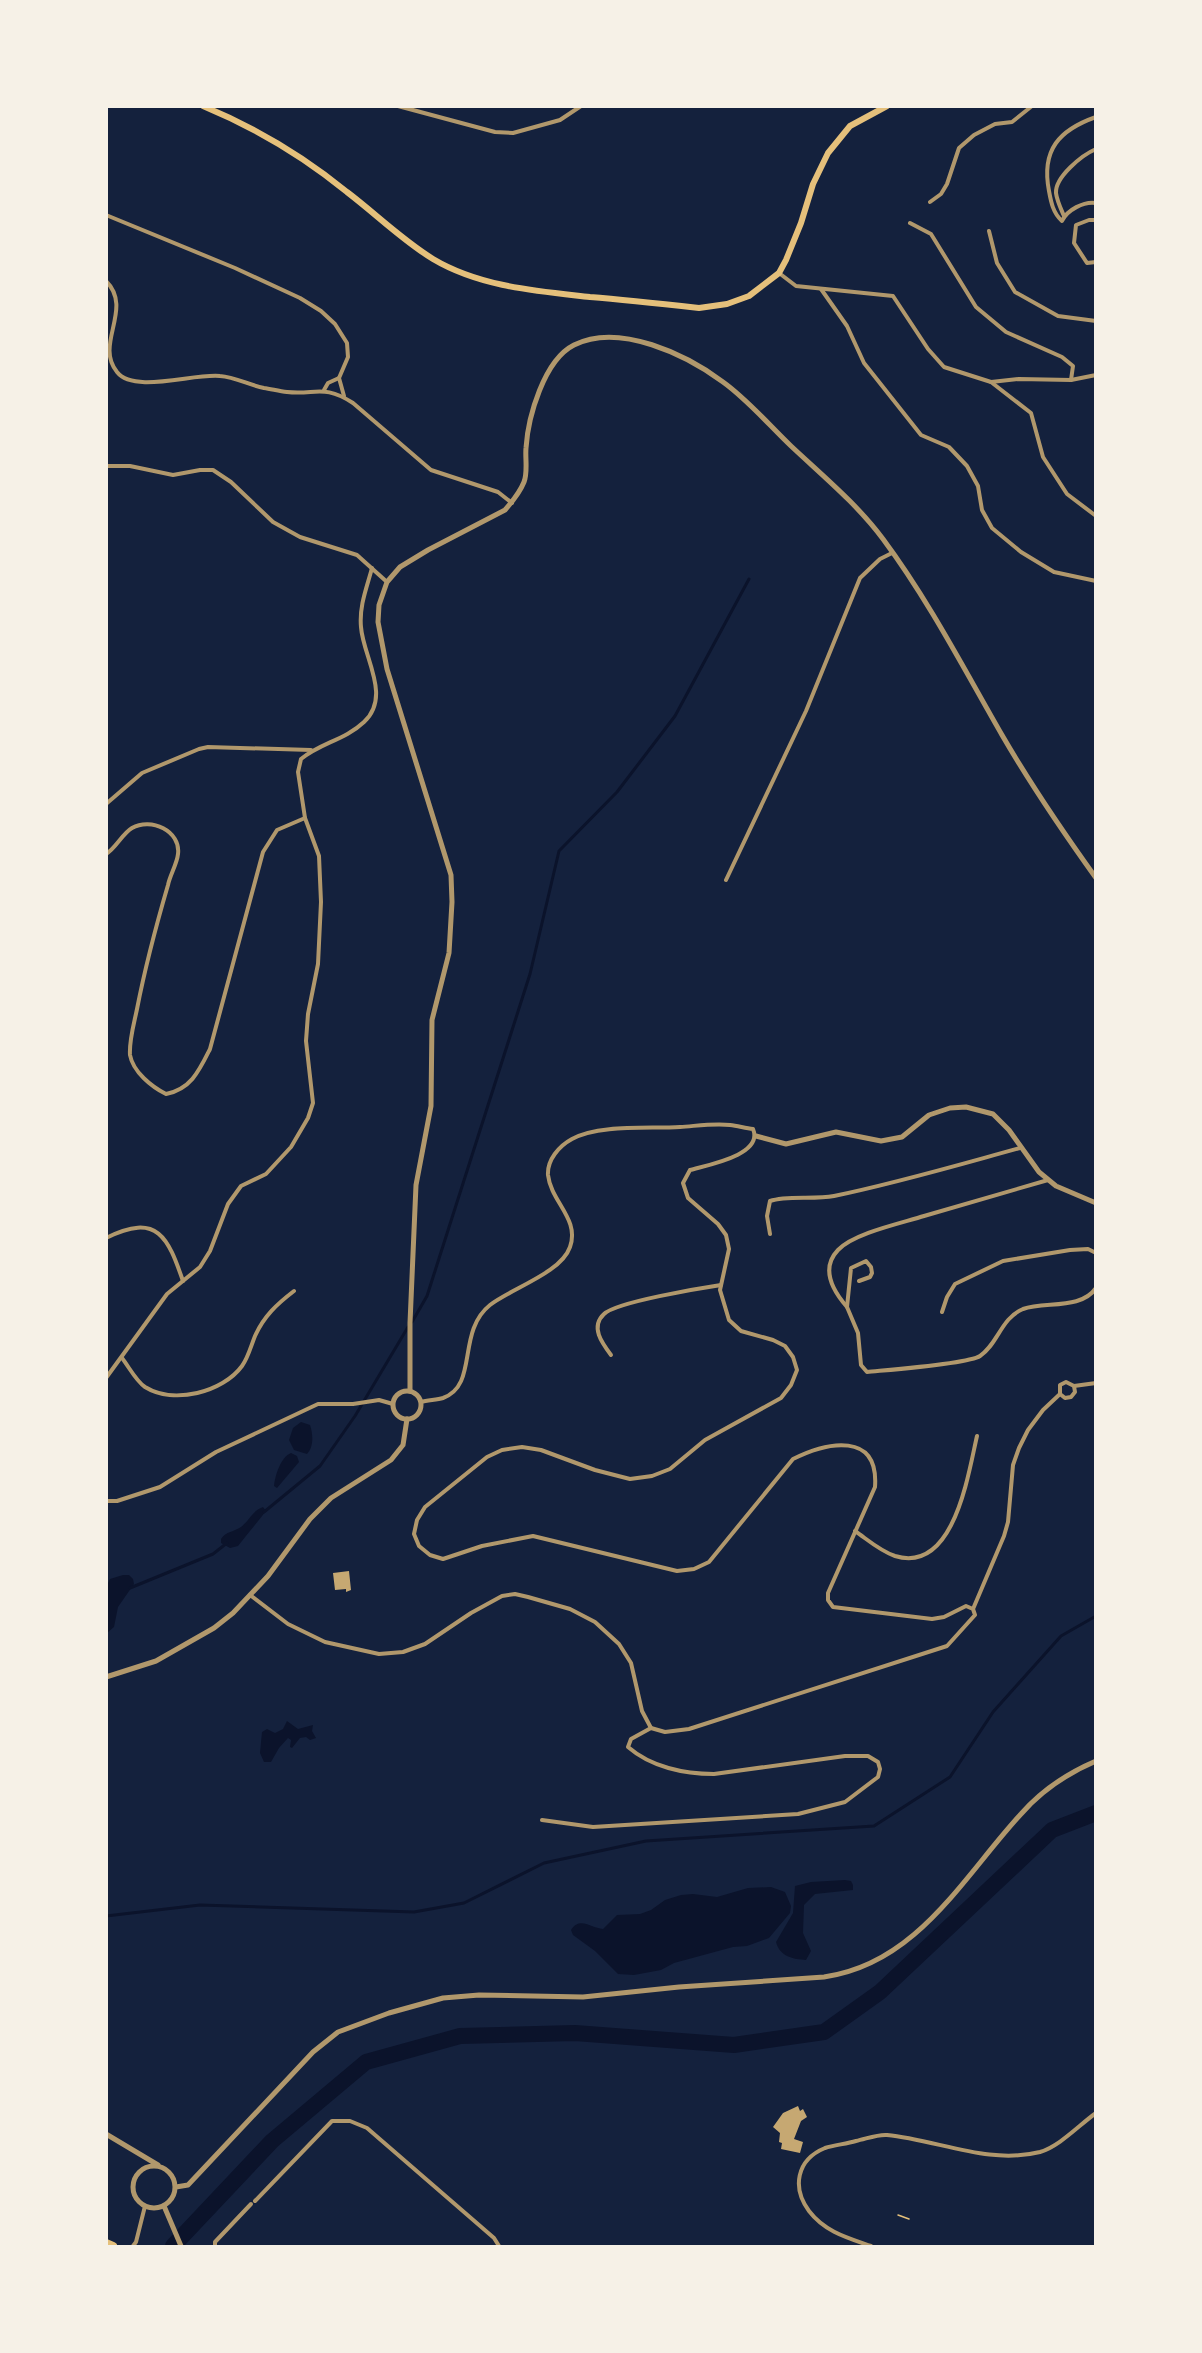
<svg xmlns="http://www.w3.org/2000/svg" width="1202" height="2353" font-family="'Alegreya Sans',sans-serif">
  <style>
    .water { fill: #0b132b }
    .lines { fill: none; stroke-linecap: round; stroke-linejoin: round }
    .stream { stroke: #0b132b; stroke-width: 3 }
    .river { stroke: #0b132b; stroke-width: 16 }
    .building { fill: #c6a872 }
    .path { stroke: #e5c07b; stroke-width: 1.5 }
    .minor { stroke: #b1986c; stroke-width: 4 }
    .tertiary { stroke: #b1986c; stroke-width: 5 }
    .primary { stroke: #e5c07b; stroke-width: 6 }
    .motorway { stroke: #e5c07b; stroke-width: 8 }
  </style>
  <rect width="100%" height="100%" fill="#14213d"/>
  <!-- water -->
  <g class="water">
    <path d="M301 1422 310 1425C313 1434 314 1447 307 1454L294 1450 289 1440 293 1428Z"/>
    <path d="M291 1453 297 1456 299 1462 277 1488 274 1486C275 1475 281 1457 291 1453Z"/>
    <path d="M263 1507 266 1511C257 1523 247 1534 238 1546L230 1548 221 1543V1539C226 1531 234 1532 241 1527 250 1520 252 1511 263 1507Z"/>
    <path d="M123 1575H129L133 1579 134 1584 118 1607 114 1627 107 1633V1585L110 1579Z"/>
    <path d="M287 1721 298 1729 313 1725 312 1731 316 1738 310 1740 306 1737 300 1738 292 1748 290 1747 291 1740 288 1738 279 1748 271 1762H264L260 1753 262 1732 267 1729 275 1733 283 1729Z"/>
    <path d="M845 1880 851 1881 853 1885V1890L815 1894 804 1905 803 1933 811 1951 806 1960C793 1959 780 1957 776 1942L793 1913 795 1886 811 1882Z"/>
    <path d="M771 1887 785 1892 791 1906 790 1913 769 1938 747 1946 733 1947 674 1963 661 1970 634 1975 618 1974 595 1951 573 1935 571 1930C580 1916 591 1928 603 1929L617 1915 640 1914 651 1910 665 1900 681 1895 693 1894 717 1897 748 1888Z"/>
  </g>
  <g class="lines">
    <!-- stream -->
    <g class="stream">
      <path d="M412 1322 427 1296 530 974 559 851 617 792 675 716 749 579"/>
      <path d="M264 1512 320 1466 355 1416 408 1327"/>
      <path d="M130 1588 213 1554 227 1543"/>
      <path d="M106 1916 200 1905 414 1912 464 1903 544 1863 646 1841 874 1826 950 1777 993 1712 1061 1636 1096 1616"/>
    </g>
    <!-- river -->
    <path class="river" d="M173 2246 272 2141 366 2062 460 2036 575 2033 734 2045 824 2032 880 1992 1052 1830 1096 1813"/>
  </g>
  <!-- building -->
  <g class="building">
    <path d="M349 1571 351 1590 346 1592V1589L335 1590 333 1573Z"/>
    <path d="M798 2106 800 2111 803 2109 807 2117 801 2121 794 2139 803 2142 800 2153 781 2149 782 2143 779 2142 780 2133 773 2127 783 2113Z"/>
  </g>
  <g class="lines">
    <!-- path -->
    <path class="path" d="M898 2215 909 2219"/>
    <!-- minor -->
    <g class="minor">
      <path d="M398 106 495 132 513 133 560 120 581 106"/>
      <path d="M1096 117C1059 130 1041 150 1049 191 1051 202 1053 213 1062 221 1067 210 1084 201 1096 203"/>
      <path d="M930 202 941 194 947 184 959 148 974 135 995 124 1012 122 1032 106"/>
      <path d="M106 215 235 268 300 298 321 311 335 324 347 343 348 357 339 378 344 396"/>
      <path d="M1064 216C1061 209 1057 201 1056 193 1055 177 1082 155 1096 149"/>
      <path d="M1096 220H1089L1076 225 1074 243 1087 263 1096 262"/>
      <path d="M910 223 931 234 976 307 1006 332 1062 357 1073 366 1071 380 1019 379 991 382"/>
      <path d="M989 231 997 263 1015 292 1058 316 1096 321"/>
      <path d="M779 273 796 286 893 296 928 349 944 367 991 382 1031 413 1043 457 1067 494 1096 516"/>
      <path d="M106 281C134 309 94 344 117 372 134 394 194 373 220 376 235 377 249 385 264 388 271 389 279 391 287 392 316 395 324 384 353 403L431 470 498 492 512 503"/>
      <path d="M821 289 847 326 864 363 921 435 949 447 967 466 978 486 982 510 992 528 1021 552 1054 572 1096 581"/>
      <path d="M1071 380 1096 375"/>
      <path d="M324 390 328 383 339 378"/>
      <path d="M106 466H130L173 475 200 470H213L231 482 273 522 300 537 357 555 387 582"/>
      <path d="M106 804 142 773 199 749 208 747 311 750"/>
      <path d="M106 854C116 848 122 834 132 828 151 817 181 831 178 854 177 864 170 875 168 885 156 926 145 968 137 1009 134 1024 129 1040 130 1055 133 1072 152 1087 166 1094 191 1089 199 1071 210 1049L263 852 277 830 305 818"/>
      <path d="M726 880 806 711 860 578 880 559 892 553"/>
      <path d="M770 1234 767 1216 770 1201C787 1195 814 1200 834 1196 897 1183 958 1165 1020 1148"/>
      <path d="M106 1238C158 1212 168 1238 183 1281"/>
      <path d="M859 1281 870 1277 872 1273 871 1267 866 1261 851 1268 847 1307 858 1333 861 1365 867 1372C887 1370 968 1364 980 1356 998 1344 1001 1318 1023 1309 1045 1301 1081 1310 1096 1288"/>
      <path d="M847 1307C833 1291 820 1269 838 1250 854 1233 902 1223 924 1216 965 1204 1006 1192 1048 1180"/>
      <path d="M942 1312 947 1297 955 1284 1003 1261 1070 1250 1088 1249 1096 1253"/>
      <path d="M611 1355C602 1343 590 1327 604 1314 616 1302 701 1288 721 1285"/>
      <path d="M122 1358C129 1367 136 1381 145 1387 174 1405 223 1392 242 1366 248 1358 251 1346 255 1336 264 1316 277 1304 294 1291"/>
      <path d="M106 1378 167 1294 200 1267 210 1251 228 1204 241 1186 266 1174 291 1147 308 1118 313 1103 306 1041 308 1014 318 964 321 902 319 856 305 818 298 772 301 759C320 743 345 740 364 722 392 696 363 657 361 627 359 606 367 587 372 568"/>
      <path d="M1074 1386 1096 1383"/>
      <path d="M106 1501H117L160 1487 216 1452 318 1404H353L379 1400 393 1404"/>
      <path d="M855 1531C868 1540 880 1551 895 1556 954 1574 968 1475 977 1436"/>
      <path d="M250 1595 288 1624 325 1642 379 1654 403 1652 425 1644 471 1613 502 1596 515 1594 528 1597 570 1609 595 1622 619 1644 631 1663 642 1711 651 1728 665 1732 689 1729 947 1646 975 1615 973 1609 966 1606 944 1617 932 1619 833 1607 828 1600V1593L875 1487C879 1431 827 1442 793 1459L709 1562 694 1569 677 1571 533 1536 482 1546 443 1559 430 1555 419 1546 414 1534 417 1520 425 1507 487 1457 502 1450 522 1447 541 1450 595 1470 630 1479 652 1476 670 1469 705 1440 781 1398 791 1385 797 1370 793 1357 785 1346 773 1340 741 1331 729 1320 720 1290 729 1249 726 1235 718 1224 688 1198 683 1183 690 1170C707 1165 764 1155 753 1129 745 1128 738 1126 730 1125 714 1123 696 1126 680 1127 649 1129 599 1124 572 1139 559 1146 547 1160 548 1175 551 1202 580 1219 570 1247 561 1273 512 1288 490 1305 456 1332 479 1385 443 1398 437 1400 428 1400 421 1402"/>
      <path d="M973 1609 1004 1536 1008 1522 1013 1465 1019 1448 1028 1430 1043 1410 1060 1394V1385L1066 1382 1074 1386 1075 1392 1071 1397 1065 1398 1060 1394"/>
      <path d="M542 1820 593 1827 798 1814 845 1802 878 1777 880 1769 878 1762 868 1756H845L714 1774C684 1774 651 1767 628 1747L631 1739 651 1728"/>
      <path d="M255 2201 332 2121H350L367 2128 494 2238 499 2246"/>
      <path d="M133 2246 136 2242 145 2206"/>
      <path d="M215 2246V2242L251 2204"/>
      <path d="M871 2246C848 2238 825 2232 809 2211 792 2188 796 2160 825 2148 834 2145 846 2144 856 2141 866 2139 878 2134 887 2135 938 2140 988 2165 1040 2152 1060 2146 1079 2125 1096 2113"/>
    </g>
    <!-- tertiary -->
    <g class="tertiary">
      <path d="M756 1136 786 1144 836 1132 881 1141 902 1137 929 1115 950 1108 966 1107 993 1114 1009 1130 1039 1172 1056 1186 1096 1203"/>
      <path d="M410 1391V1323L416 1185 431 1106 432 1020 449 953 452 902 451 875 387 669 378 622 379 605 387 582 400 567 428 550 505 510C512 502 520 492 524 482 528 472 525 458 526 448 528 417 544 360 574 345 619 322 687 355 723 382 748 400 769 425 791 446 823 476 857 504 883 539 929 601 964 669 1002 735 1031 785 1063 832 1096 878"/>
      <circle cx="407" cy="1405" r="14"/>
      <path d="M106 1677 156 1661 214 1628 233 1613 268 1576 310 1519 331 1498 391 1460 403 1445 407 1419"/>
      <path d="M106 2134 158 2165"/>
      <circle cx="154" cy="2187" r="21"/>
      <path d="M176 2187 188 2185 313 2052 338 2032 389 2013 443 1998 479 1995 583 1997 679 1987 824 1977C917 1964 963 1877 1021 1814 1041 1791 1068 1773 1096 1761"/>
      <path d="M164 2206 181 2246"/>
    </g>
    <!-- primary -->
    <path class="primary" d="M203 106C256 128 303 156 347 192 376 214 402 240 433 259 480 287 537 291 590 297 627 300 663 304 699 308L727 304 749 296 779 273 786 260 801 223 813 184 828 153 850 126 887 106"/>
    <!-- motorway -->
    <path class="motorway" d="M106 2243 113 2246"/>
  </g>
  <!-- border -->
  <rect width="1202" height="2353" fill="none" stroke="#f6f1e7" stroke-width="216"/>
</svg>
